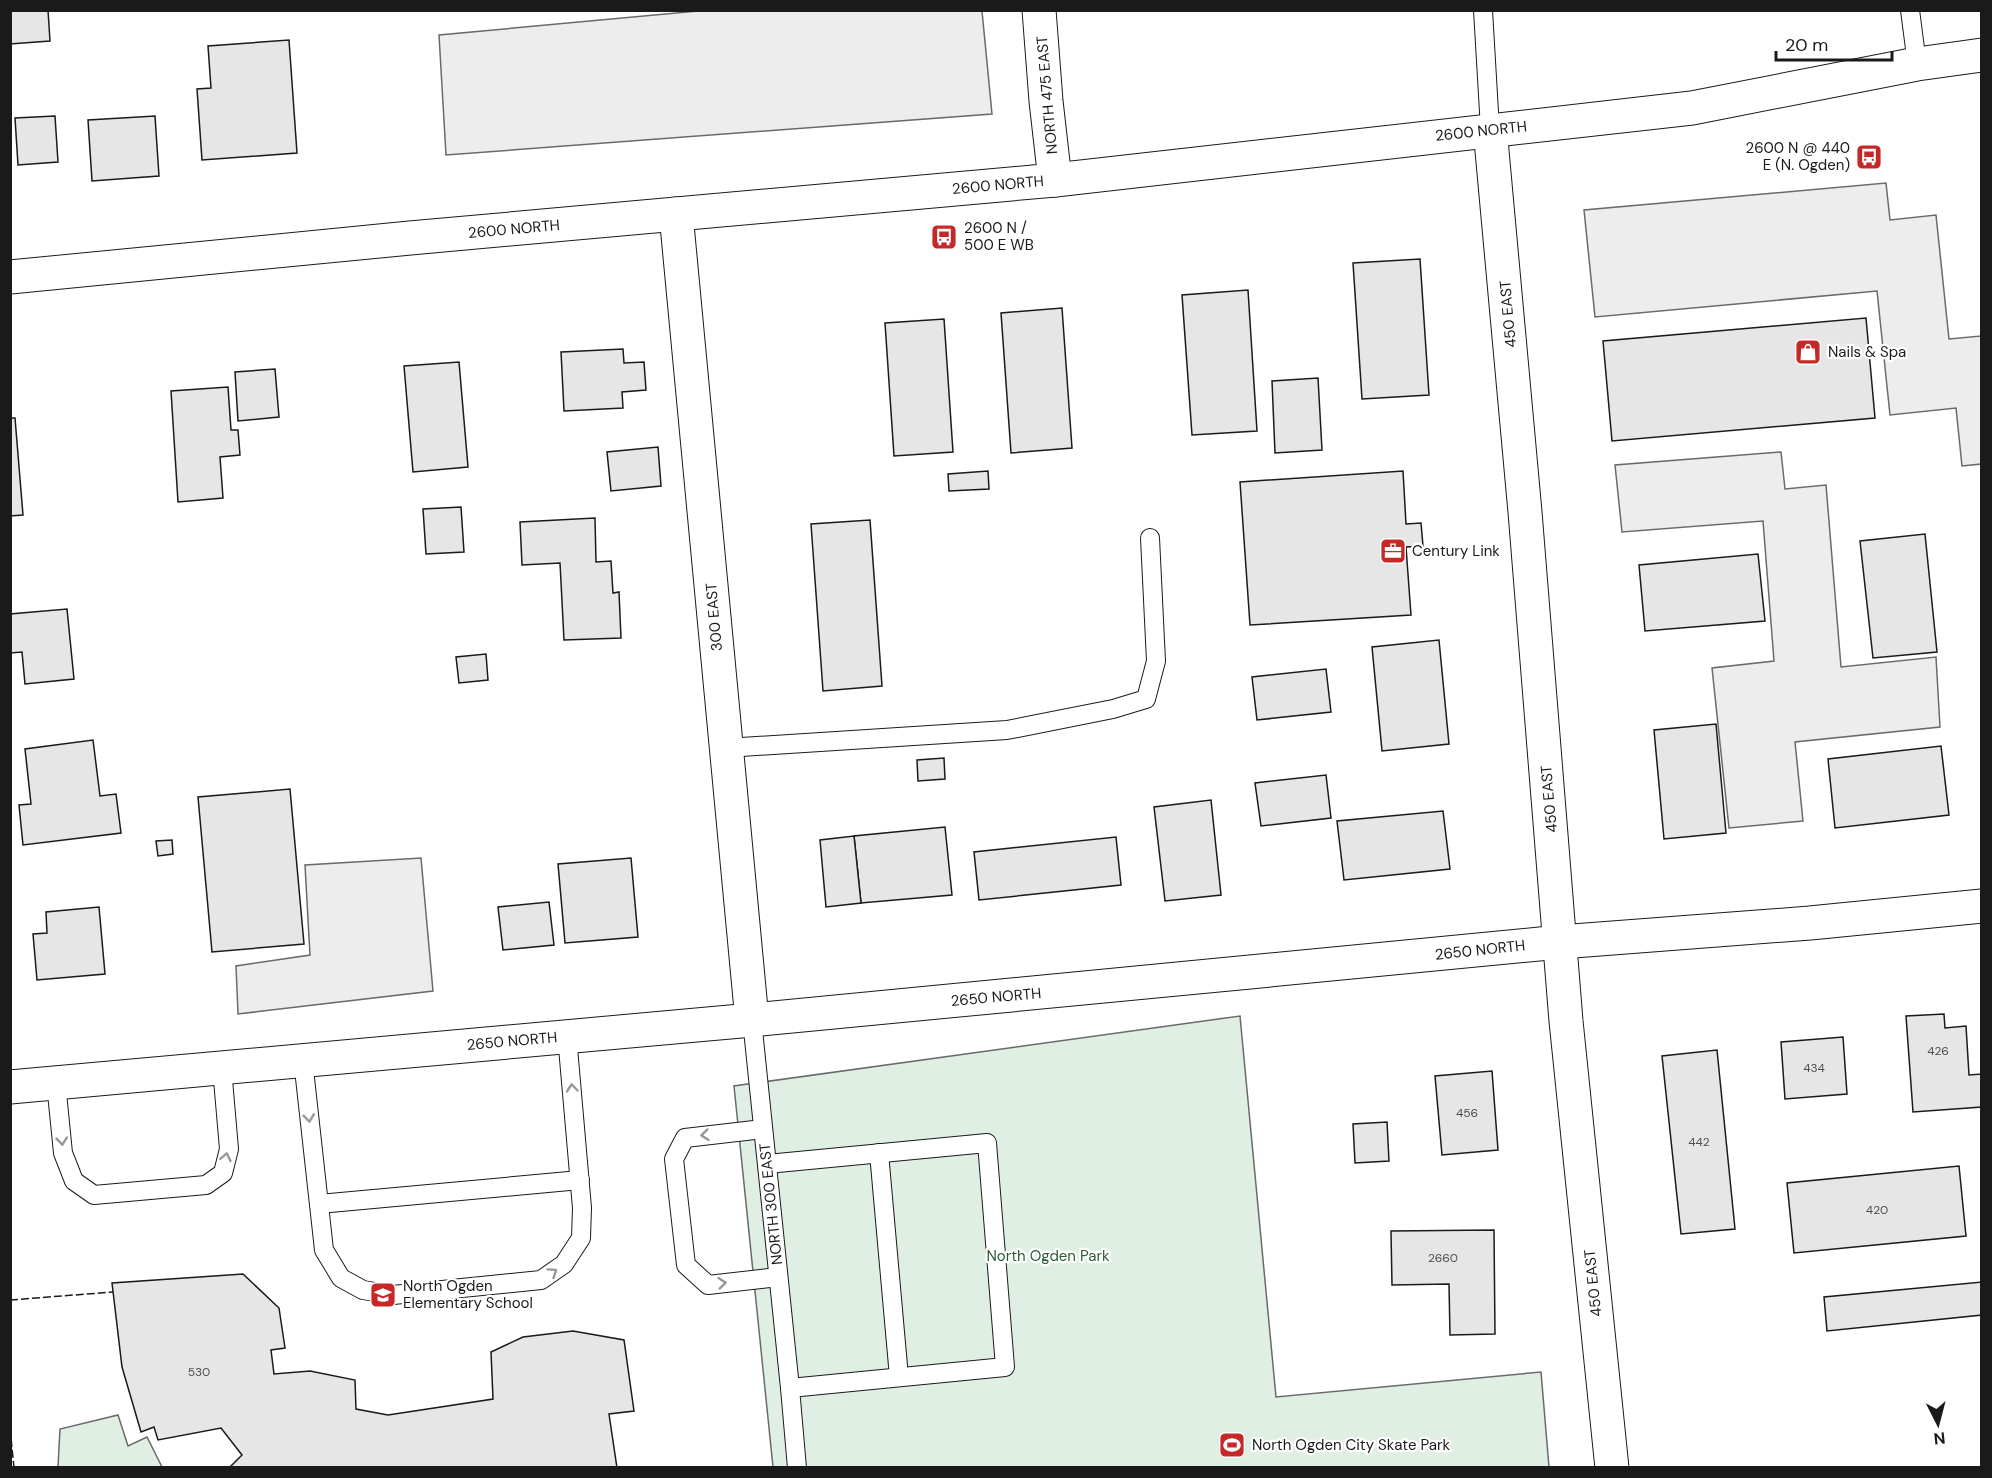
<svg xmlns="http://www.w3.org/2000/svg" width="1992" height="1478" font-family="'DM Sans',sans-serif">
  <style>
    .green { fill: #e0efe3; stroke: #6a6a6a; stroke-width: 1.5 }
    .parking { fill: #ededed; stroke: #6a6a6a; stroke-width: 1.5 }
    .building { fill: #e6e6e6; stroke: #1a1a1a; stroke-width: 1.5 }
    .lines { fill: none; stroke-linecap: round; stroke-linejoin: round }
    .lane-casing { stroke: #1a1a1a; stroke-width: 20 }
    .street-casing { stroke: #1a1a1a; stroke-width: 35 }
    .secondary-casing { stroke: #1a1a1a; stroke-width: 35 }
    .lane { stroke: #fff; stroke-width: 18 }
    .street { stroke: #fff; stroke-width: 33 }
    .secondary { stroke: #fff; stroke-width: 33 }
    .fence { stroke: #1a1a1a; stroke-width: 1.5; stroke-dasharray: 8 3; stroke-linecap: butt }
    .oneway { stroke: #989898 }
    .labels { text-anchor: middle; stroke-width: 4.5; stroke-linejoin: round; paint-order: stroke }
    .number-label { font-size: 12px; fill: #4d4d4d }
    .street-label { font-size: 15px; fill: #1a1a1a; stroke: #fff }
    .poi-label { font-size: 15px; fill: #1a1a1a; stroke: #fff; text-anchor: start }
    .park-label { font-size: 15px; fill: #2b5a34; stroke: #fff }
  </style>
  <rect width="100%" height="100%" fill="#fff"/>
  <!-- green -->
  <g class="green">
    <path d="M1240 1016 1276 1397 1541 1372 1549 1467H773L734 1086Z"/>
    <path d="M118 1415 128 1446 147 1437 162 1467H58L60 1429Z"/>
  </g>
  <!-- parking -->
  <g class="parking">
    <path d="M709 10 982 11 992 114 446 155 439 35Z"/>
    <path d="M1886 183 1890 220 1936 215 1949 339 1981 336V464L1962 466 1956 408 1890 415 1877 291 1595 317 1584 210Z"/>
    <path d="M1781 452 1785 489 1826 485 1841 667 1936 657 1940 727 1795 742 1803 821 1729 828 1712 668 1774 661 1763 521 1622 532 1615 465Z"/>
    <path d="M421 858 433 991 238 1014 236 966 310 955 305 865Z"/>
  </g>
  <!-- building -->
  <g class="building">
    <path d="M10 10H48L50 41 10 44Z"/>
    <path d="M289 40 297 153 202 160 197 89 211 88 208 46Z"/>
    <path d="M55 116 58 162 18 165 15 118Z"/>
    <path d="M155 116 159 176 92 181 88 120Z"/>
    <path d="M1420 259 1429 395 1362 399 1353 263Z"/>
    <path d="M1248 290 1257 431 1192 435 1182 295Z"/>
    <path d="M1062 308 1072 448 1011 453 1001 313Z"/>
    <path d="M1866 318 1875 418 1612 441 1603 341Z"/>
    <path d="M944 319 953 452 894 456 885 323Z"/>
    <path d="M623 349 624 363 644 362 646 390 622 392 623 408 564 411 561 352Z"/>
    <path d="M459 362 468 467 413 472 404 366Z"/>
    <path d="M275 369 279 417 238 421 235 372Z"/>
    <path d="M1318 378 1322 450 1275 453 1272 381Z"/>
    <path d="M228 387 231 430H238L240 455 220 457 223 498 178 502 171 391Z"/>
    <path d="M10 418H15L23 515 10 516Z"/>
    <path d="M658 447 661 486 611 491 607 452Z"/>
    <path d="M988 471 989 489 949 491 948 474Z"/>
    <path d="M1403 471 1406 524 1421 523 1423 546 1406 547 1411 615 1250 625 1240 482Z"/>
    <path d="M461 507 464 552 426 554 423 509Z"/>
    <path d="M595 518 596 562 611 561 613 593 619 592 621 638 564 640 560 563 522 565 520 522Z"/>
    <path d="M870 520 882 686 823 691 811 524Z"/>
    <path d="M1925 534 1937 652 1873 658 1860 541Z"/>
    <path d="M1758 554 1765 621 1645 631 1639 565Z"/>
    <path d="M67 609 74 679 25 684 22 652 10 653V614Z"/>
    <path d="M1439 640 1449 744 1382 751 1372 647Z"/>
    <path d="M486 654 488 680 459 683 456 657Z"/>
    <path d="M1326 669 1331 712 1257 720 1252 677Z"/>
    <path d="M1716 724 1726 833 1664 839 1654 730Z"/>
    <path d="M93 740 100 796 116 794 121 833 23 845 19 805 31 804 25 749Z"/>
    <path d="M1941 746 1949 815 1835 828 1828 759Z"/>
    <path d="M944 758 945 779 918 781 917 760Z"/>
    <path d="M1326 775 1331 818 1261 826 1255 783Z"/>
    <path d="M290 789 304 944 212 952 198 797Z"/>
    <path d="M1211 800 1221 895 1165 901 1154 807Z"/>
    <path d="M1443 811 1450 869 1344 880 1337 821Z"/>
    <path d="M945 827 952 895 861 903 854 836Z"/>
    <path d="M854 836 861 903 826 907 820 840Z"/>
    <path d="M1116 837 1121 885 979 900 974 852Z"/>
    <path d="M172 840 173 854 158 856 156 841Z"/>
    <path d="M631 858 638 937 565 943 558 864Z"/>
    <path d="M549 902 554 945 503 950 498 907Z"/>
    <path d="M99 907 105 974 37 980 33 934 47 933 46 912Z"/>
    <path d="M1944 1014 1945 1028 1966 1026 1969 1075 1982 1074V1107L1913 1112 1906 1016Z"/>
    <path d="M1843 1037 1847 1094 1785 1099 1781 1042Z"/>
    <path d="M1717 1050 1735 1229 1681 1234 1662 1056Z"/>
    <path d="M1492 1071 1498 1150 1442 1155 1435 1076Z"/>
    <path d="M1387 1122 1389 1161 1355 1163 1353 1124Z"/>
    <path d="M1959 1166 1966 1236 1794 1253 1787 1183Z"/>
    <path d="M1494 1230 1495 1334 1450 1335 1449 1284 1392 1285 1391 1231Z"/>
    <path d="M243 1274 279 1308 285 1348 271 1350 274 1374 310 1371 355 1380 356 1409 388 1415 493 1399 491 1352 523 1337 573 1331 624 1340 634 1411 609 1414 617 1468H229L242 1455 221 1428 158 1440 154 1427 141 1432 122 1367 112 1283Z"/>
    <path d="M1982 1282V1315L1827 1331 1824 1297Z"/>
  </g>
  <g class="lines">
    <defs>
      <g id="lane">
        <path d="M1483 10 1490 129"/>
        <path d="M1910 10 1917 64"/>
        <path d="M726 748 1007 730 1113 709 1146 699 1156 661 1150 538"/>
        <path d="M752 1020 790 1388"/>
        <path d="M303 1060 324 1250 341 1278 363 1290 393 1295 541 1280 564 1264 581 1238 582 1208 567 1036"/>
        <path d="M56 1083 63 1153 74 1181 94 1195 206 1185 223 1173 229 1149 222 1068"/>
        <path d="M763 1129 685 1138 674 1159 686 1265 708 1285 778 1277"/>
        <path d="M879 1153 899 1377"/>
        <path d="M767 1164 987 1143 1005 1367 790 1388 797 1468"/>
        <path d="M319 1204 580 1180"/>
      </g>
      <g id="street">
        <path d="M1039 10 1046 101 1055 180"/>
        <path d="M1490 129 1525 512 1566 1021 1612 1468"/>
        <path d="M676 214 752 1020"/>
        <path d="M10 1087 752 1020 1560 942 1810 923 1982 906"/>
      </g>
      <path id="secondary" d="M10 277 410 238 1055 180 1692 108 1917 64 1982 55"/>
    </defs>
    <!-- lane casing -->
    <use href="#lane" class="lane-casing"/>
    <!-- street casing -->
    <use href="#street" class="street-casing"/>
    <!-- secondary casing -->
    <use href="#secondary" class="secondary-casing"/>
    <!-- lane -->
    <use href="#lane" class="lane"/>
    <!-- street -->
    <use href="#street" class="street"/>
    <!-- secondary -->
    <use href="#secondary" class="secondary"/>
    <!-- fence -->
    <g class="fence">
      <path d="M10 1300 113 1292"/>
      <path d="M10 1428 14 1468"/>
    </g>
  </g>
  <!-- one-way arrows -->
  <defs><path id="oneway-chevron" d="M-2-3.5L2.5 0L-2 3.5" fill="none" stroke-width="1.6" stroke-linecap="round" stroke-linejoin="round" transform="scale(1.5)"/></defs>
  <g class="oneway">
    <use href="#oneway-chevron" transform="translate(572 1088) rotate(-95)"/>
    <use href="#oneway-chevron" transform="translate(309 1118) rotate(83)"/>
    <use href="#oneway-chevron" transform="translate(705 1135) rotate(174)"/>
    <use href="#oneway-chevron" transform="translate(62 1141) rotate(84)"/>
    <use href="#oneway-chevron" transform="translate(226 1157) rotate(-78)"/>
    <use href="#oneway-chevron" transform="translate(553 1272) rotate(-35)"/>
    <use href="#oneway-chevron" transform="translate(722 1283) rotate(-6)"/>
  </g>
  <!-- icons -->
  <defs>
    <symbol id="bus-square" viewBox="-11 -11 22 22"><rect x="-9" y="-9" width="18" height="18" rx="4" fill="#c62828" stroke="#fff"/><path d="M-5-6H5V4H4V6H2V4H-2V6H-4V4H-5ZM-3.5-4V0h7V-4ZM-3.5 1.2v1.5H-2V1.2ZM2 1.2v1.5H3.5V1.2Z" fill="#fff"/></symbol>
    <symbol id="shop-square" viewBox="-11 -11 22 22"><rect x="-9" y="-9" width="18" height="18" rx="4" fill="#c62828" stroke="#fff"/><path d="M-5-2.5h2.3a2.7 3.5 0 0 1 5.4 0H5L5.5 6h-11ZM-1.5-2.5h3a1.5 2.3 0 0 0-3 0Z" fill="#fff"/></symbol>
    <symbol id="office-square" viewBox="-11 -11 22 22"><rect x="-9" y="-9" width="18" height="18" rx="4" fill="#c62828" stroke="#fff"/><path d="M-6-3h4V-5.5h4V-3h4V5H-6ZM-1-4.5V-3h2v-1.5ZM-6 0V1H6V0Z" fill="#fff"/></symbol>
    <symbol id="school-square" viewBox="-11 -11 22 22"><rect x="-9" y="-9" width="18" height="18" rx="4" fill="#c62828" stroke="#fff"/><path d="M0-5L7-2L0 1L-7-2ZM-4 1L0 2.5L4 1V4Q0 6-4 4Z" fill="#fff"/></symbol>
    <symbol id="stadium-square" viewBox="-11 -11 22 22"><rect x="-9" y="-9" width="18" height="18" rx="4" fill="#c62828" stroke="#fff"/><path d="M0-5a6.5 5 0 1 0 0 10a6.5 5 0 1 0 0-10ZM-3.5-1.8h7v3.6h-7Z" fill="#fff"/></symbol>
  </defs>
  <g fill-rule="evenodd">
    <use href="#bus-square" x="1854" y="142" width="30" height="30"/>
    <use href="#bus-square" x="929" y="222" width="30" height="30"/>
    <use href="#shop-square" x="1793" y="337" width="30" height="30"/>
    <use href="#office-square" x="1378" y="536" width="30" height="30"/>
    <use href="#school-square" x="368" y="1280" width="30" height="30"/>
    <use href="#stadium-square" x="1217" y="1430" width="30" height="30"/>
  </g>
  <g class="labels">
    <!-- number labels -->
    <g class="number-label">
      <text x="1938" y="1055">426</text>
      <text x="1814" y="1072">434</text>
      <text x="1467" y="1117">456</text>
      <text x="1699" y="1146">442</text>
      <text x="1877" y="1214">420</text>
      <text x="1443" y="1262">2660</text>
      <text x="199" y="1376">530</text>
    </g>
    <!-- street labels -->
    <g class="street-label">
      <text transform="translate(1047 95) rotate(-95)" y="5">NORTH 475 EAST</text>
      <text transform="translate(1481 131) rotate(-6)" y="5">2600 NORTH</text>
      <text transform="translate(998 185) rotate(-5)" y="5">2600 NORTH</text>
      <text transform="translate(514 229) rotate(-5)" y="5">2600 NORTH</text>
      <text transform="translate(1508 314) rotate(-95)" y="5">450 EAST</text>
      <text transform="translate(714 617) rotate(-95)" y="5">300 EAST</text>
      <text transform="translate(1549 799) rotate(-95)" y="5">450 EAST</text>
      <text transform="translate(1480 950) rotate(-6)" y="5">2650 NORTH</text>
      <text transform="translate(996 997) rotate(-5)" y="5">2650 NORTH</text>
      <text transform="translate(512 1041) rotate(-5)" y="5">2650 NORTH</text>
      <text transform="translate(771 1204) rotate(-96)" y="5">NORTH 300 EAST</text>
      <text transform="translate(1593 1283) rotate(-96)" y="5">450 EAST</text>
    </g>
    <!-- poi labels -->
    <g class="poi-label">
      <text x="1850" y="153" text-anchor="end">2600 N @ 440<tspan x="1850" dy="17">E (N. Ogden)</tspan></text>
      <text x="964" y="233">2600 N /<tspan x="964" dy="17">500 E WB</tspan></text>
      <text x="1828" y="357">Nails &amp; Spa</text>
      <text x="1412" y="556">Century Link</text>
      <text x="403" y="1291">North Ogden<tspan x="403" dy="17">Elementary School</tspan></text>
      <text x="1252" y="1450">North Ogden City Skate Park</text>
    </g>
    <!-- park labels -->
    <g class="park-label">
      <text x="1048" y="1261">North Ogden Park</text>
    </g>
  </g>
  <!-- border -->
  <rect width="1992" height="1478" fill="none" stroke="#1a1a1a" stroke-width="24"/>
  <!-- north arrow -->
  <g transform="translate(1938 1424) rotate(174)" stroke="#ffffff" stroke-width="4.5" paint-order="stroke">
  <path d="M0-4.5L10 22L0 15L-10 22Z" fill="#1a1a1a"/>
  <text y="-9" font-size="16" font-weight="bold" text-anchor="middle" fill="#1a1a1a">N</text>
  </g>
  <!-- scale -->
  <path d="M1776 51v9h116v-9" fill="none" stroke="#1a1a1a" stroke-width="3"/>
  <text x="1785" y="51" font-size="18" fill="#1a1a1a" stroke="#ffffff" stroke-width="4.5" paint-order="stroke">20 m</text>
</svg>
